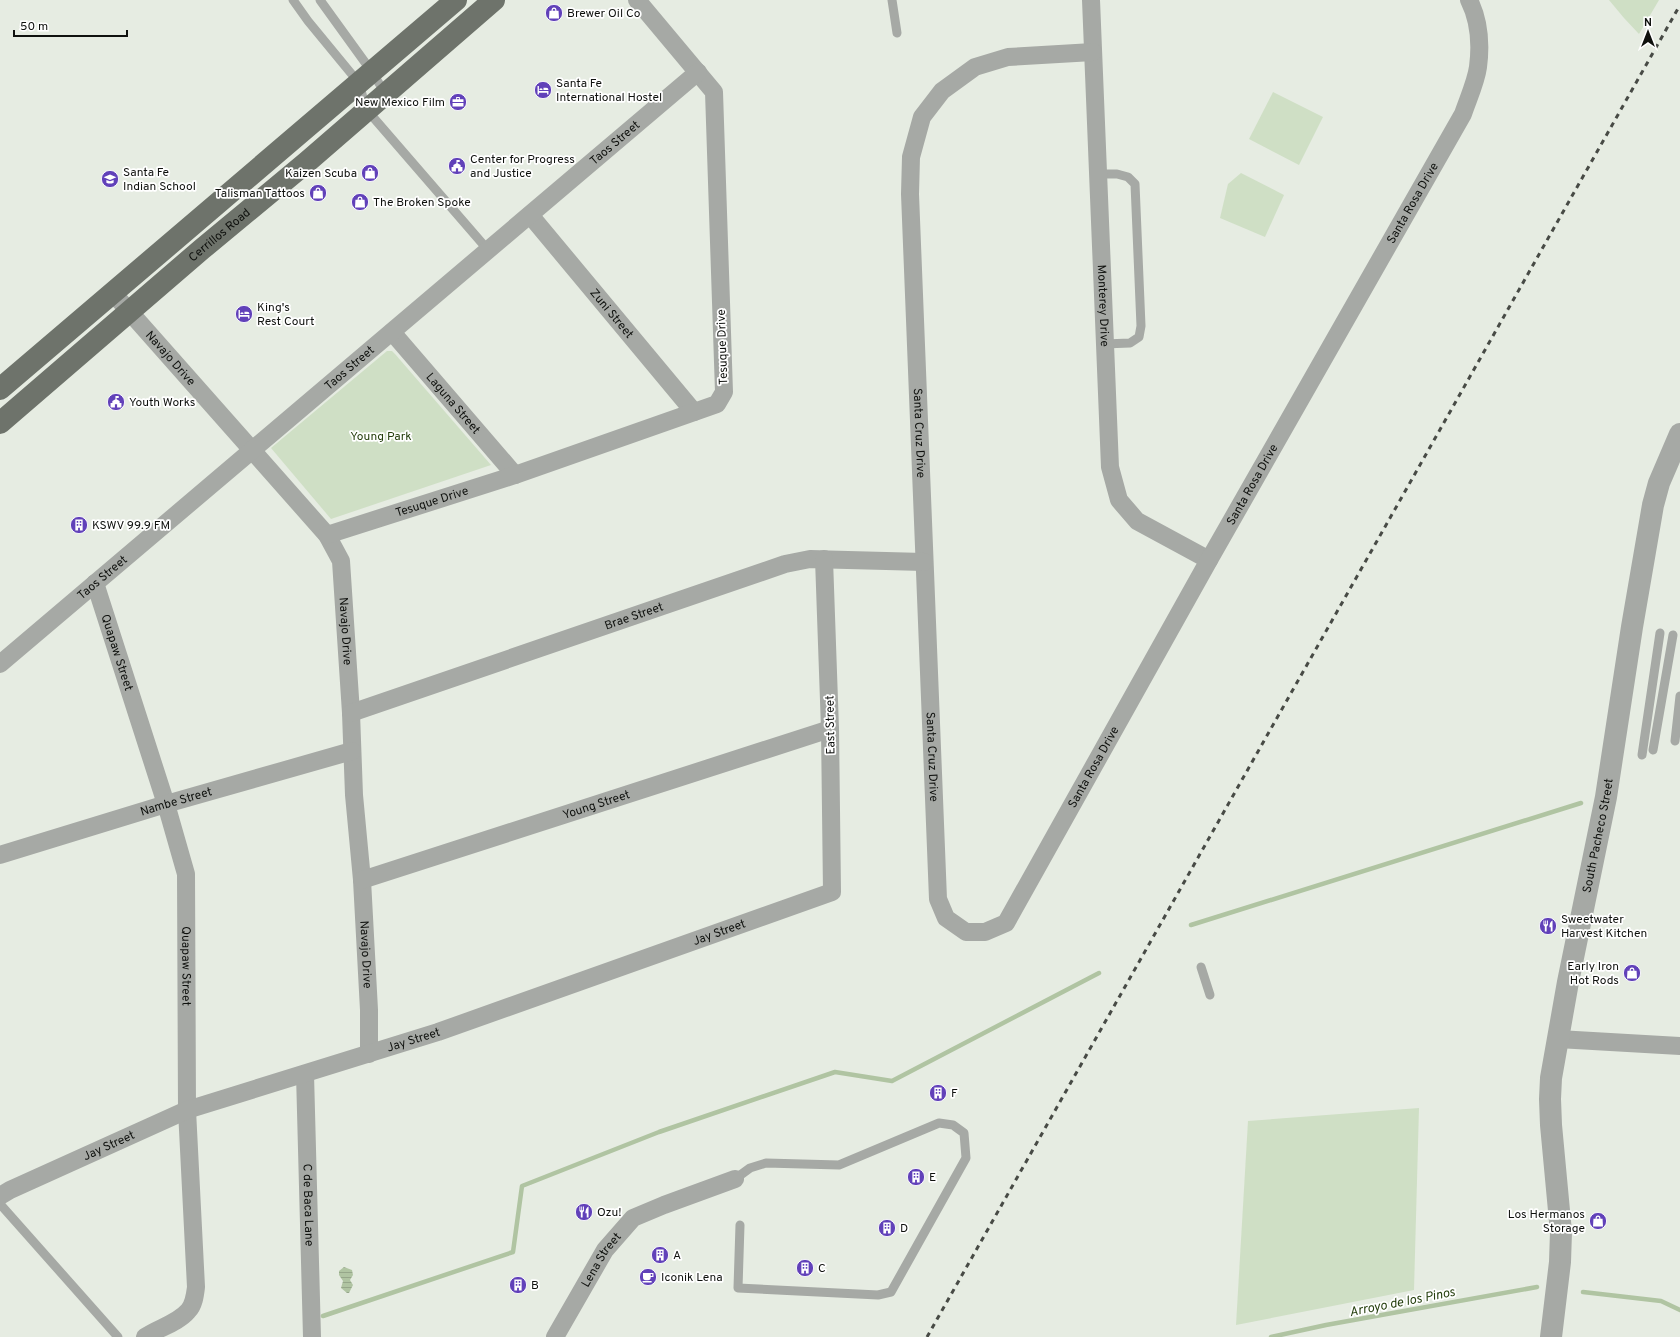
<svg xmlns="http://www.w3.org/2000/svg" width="1680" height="1337" font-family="Overpass,sans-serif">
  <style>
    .green { fill: #cfdfc5 }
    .water { fill: url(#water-rules) }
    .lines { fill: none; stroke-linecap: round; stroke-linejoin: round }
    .stream { stroke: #b0c4a2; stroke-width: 4.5 }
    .service { stroke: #a6a9a5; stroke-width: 9 }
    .minor { stroke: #a6a9a5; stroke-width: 18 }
    .tertiary { stroke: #a6a9a5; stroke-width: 22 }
    .primary { stroke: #6e736b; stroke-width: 22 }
    .rail { stroke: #474a45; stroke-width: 3; stroke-dasharray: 5 5; stroke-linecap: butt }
    .labels { text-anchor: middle; stroke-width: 3.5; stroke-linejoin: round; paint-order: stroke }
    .poi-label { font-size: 12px; fill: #0f110e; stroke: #fff; text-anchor: start }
    .street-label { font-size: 12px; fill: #0f110e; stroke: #fff }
    .park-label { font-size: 12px; fill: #243e0c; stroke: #fff }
    .water-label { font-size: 13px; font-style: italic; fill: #253f0e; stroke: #fff }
  </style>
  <defs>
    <pattern id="water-rules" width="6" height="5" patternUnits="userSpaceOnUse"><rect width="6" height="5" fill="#b0c4a2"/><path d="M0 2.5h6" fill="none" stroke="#96a78a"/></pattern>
  </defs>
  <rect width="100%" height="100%" fill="#e6ece2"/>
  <!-- green -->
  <g class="green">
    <path d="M1609 0H1659L1639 34 1624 18Z"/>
    <path d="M1273 92 1323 117 1299 165 1249 139Z"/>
    <path d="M1241 173 1284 195 1265 237 1220 218 1228 184Z"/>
    <path d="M387 351H392L395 354 491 465 331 519 271 448Z"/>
    <path d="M1419 1108 1414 1290 1236 1325 1248 1121Z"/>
  </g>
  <!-- water -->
  <path class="water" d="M344 1267 352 1270 353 1275 350 1280 353 1285 349 1293H347L341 1288 343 1281 339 1275V1271Z"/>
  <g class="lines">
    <!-- stream -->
    <g class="stream">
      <path d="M1191 925 1581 803"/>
      <path d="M1583 1292 1661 1301 1680 1310"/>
      <path d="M323 1316 513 1252 522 1186 659 1132 835 1072 892 1081 1099 973"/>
      <path d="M1271 1337 1326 1325 1537 1287"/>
    </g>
    <!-- service -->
    <g class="service">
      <path d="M293 0 308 21 359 83 366 109 488 250"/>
      <path d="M320 0 372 72 385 93"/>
      <path d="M892 0 897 33"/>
      <path d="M1097 174H1117L1128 177 1135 184 1141 326 1139 337 1130 343 1104 344"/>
      <path d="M1675 741 1680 696"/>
      <path d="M1653 750 1673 635"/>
      <path d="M1642 755 1660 633"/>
      <path d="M1201 967 1210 995"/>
      <path d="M735 1179 750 1168 766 1163 839 1165 939 1123 953 1125 964 1133 966 1158 891 1292 878 1295 738 1288 740 1225"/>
      <path d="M0 1204 118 1337"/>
    </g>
    <!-- minor -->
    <g class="minor">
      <path id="s1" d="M1091 0 1110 467 1119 500 1137 521 1209 560"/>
      <path id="s2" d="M1093 52 1008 57 975 67 942 91 922 117 911 157 910 194 938 899 946 918 966 932H985L1006 923 1209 560 1463 114C1468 99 1476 82 1478 67 1481 44 1479 20 1469 0"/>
      <path id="s3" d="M530 215 694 412"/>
      <path id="s4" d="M113 293 327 535 341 561 351 713 354 795 362 880 369 1010V1054"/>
      <path id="s5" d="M392 332 515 475"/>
      <path id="s6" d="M327 535 515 475 717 404 724 392 714 92 637 0"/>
      <path id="s7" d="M95 583 166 804 186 874 187 1110 196 1287C195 1295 194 1305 188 1311 178 1323 158 1328 145 1337"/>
      <path id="s8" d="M0 664 698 72"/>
      <path id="s9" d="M351 713 785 564 810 559 924 562"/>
      <path id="s10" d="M0 855 166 804 352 751"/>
      <path id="s11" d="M362 880 830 729"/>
      <path d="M1558 1039 1680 1046"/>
      <path id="s12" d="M305 1074 312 1337"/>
      <path id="s13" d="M0 1196 10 1190 187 1110 438 1032 832 892 830 729 824 559"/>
      <path id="s14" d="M555 1337 605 1250 633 1218 664 1205 735 1179"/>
    </g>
    <!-- tertiary -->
    <path class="tertiary" id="s15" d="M1551 1337 1560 1262 1561 1232 1551 1125 1550 1099 1551 1078 1568 982 1606 797 1632 627 1653 505 1659 483 1680 434"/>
    <!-- primary -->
    <g class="primary">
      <path d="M0 389 456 0"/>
      <path id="s16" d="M0 423 202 249 307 162 494 0"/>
    </g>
    <!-- rail -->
    <path class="rail" d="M927 1337 1680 5"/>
  </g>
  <!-- icons -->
  <defs>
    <symbol id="shop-disc" viewBox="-11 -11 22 22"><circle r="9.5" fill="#6141b9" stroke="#fff"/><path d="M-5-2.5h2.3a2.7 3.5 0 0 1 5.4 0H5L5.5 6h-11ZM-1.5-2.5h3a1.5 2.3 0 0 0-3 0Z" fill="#fff"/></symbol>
    <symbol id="hotel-disc" viewBox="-11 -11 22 22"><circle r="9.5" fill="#6141b9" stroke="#fff"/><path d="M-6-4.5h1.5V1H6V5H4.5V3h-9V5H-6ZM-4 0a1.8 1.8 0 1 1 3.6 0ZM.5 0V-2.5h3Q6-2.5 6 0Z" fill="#fff"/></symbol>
    <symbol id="office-disc" viewBox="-11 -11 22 22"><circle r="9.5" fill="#6141b9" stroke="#fff"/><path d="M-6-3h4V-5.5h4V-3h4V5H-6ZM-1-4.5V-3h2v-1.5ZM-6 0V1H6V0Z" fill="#fff"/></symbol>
    <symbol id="civic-disc" viewBox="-11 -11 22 22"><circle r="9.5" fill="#6141b9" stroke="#fff"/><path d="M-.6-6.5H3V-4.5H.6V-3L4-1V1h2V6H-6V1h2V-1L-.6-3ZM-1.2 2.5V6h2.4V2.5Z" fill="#fff"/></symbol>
    <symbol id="school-disc" viewBox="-11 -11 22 22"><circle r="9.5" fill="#6141b9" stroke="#fff"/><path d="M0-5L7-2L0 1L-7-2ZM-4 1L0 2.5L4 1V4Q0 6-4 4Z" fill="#fff"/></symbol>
    <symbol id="building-disc" viewBox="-11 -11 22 22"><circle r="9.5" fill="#6141b9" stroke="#fff"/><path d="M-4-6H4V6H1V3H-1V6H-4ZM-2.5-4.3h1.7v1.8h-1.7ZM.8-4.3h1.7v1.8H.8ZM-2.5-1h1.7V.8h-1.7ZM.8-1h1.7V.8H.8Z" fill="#fff"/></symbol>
    <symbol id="restaurant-disc" viewBox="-11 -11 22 22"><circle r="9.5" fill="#6141b9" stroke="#fff"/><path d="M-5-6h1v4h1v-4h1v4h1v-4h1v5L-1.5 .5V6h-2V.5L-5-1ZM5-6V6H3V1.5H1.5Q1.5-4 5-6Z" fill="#fff"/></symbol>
    <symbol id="cafe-disc" viewBox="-11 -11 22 22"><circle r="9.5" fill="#6141b9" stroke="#fff"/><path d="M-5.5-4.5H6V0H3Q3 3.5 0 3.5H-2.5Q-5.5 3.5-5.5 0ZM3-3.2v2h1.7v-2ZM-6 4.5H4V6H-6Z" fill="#fff"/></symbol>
  </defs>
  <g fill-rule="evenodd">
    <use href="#shop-disc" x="544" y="3" width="20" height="20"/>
    <use href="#hotel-disc" x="533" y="80" width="20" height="20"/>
    <use href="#office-disc" x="448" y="92" width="20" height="20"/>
    <use href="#civic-disc" x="447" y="156" width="20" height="20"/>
    <use href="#shop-disc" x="360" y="163" width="20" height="20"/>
    <use href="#school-disc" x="100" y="169" width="20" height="20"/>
    <use href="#shop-disc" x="308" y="183" width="20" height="20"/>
    <use href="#shop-disc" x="350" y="192" width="20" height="20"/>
    <use href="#hotel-disc" x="234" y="304" width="20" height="20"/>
    <use href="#civic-disc" x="106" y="392" width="20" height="20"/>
    <use href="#building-disc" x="69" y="515" width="20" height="20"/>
    <use href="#restaurant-disc" x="1538" y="916" width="20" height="20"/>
    <use href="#shop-disc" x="1622" y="963" width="20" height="20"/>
    <use href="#building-disc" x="928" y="1083" width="20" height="20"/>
    <use href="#building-disc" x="906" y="1167" width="20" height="20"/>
    <use href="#restaurant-disc" x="574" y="1202" width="20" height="20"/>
    <use href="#shop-disc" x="1588" y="1211" width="20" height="20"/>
    <use href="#building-disc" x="877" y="1218" width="20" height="20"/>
    <use href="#building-disc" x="650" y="1245" width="20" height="20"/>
    <use href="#building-disc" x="795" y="1258" width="20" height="20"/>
    <use href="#cafe-disc" x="638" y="1267" width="20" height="20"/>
    <use href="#building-disc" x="508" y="1275" width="20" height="20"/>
  </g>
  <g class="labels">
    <!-- poi labels -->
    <g class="poi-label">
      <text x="567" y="17">Brewer Oil Co</text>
      <text x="556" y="87">Santa Fe<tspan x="556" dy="14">International Hostel</tspan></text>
      <text x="445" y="106" text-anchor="end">New Mexico Film</text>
      <text x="470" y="163">Center for Progress<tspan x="470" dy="14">and Justice</tspan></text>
      <text x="123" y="176">Santa Fe<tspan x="123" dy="14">Indian School</tspan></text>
      <text x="357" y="177" text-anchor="end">Kaizen Scuba</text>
      <text x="305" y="197" text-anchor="end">Talisman Tattoos</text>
      <text x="373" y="206">The Broken Spoke</text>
      <text x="257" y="311">King's<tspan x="257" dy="14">Rest Court</tspan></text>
      <text x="129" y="406">Youth Works</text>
      <text x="92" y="529">KSWV 99.9 FM</text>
      <text x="1561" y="923">Sweetwater<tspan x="1561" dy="14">Harvest Kitchen</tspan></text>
      <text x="1619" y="970" text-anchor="end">Early Iron<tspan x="1619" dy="14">Hot Rods</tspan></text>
      <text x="951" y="1097">F</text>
      <text x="929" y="1181">E</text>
      <text x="597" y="1216">Ozu!</text>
      <text x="1585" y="1218" text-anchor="end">Los Hermanos<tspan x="1585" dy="14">Storage</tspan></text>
      <text x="900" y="1232">D</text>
      <text x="673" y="1259">A</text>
      <text x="818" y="1272">C</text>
      <text x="661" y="1281">Iconik Lena</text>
      <text x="531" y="1289">B</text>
    </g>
    <!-- street labels -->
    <g class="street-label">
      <text dy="4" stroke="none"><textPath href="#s8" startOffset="806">Taos Street</textPath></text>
      <text dy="4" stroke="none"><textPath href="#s2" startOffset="1891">Santa Rosa Drive</textPath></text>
      <text dy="4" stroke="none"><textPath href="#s16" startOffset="289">Cerrillos Road</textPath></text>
      <text dy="4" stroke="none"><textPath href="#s1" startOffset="306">Monterey Drive</textPath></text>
      <text dy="4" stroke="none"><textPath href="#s3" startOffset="128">Zuni Street</textPath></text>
      <text transform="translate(722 347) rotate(-92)" y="4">Tesuque Drive</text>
      <text dy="4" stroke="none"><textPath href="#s4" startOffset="87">Navajo Drive</textPath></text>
      <text dy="4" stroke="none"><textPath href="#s8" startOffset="458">Taos Street</textPath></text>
      <text dy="4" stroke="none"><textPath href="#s5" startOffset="94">Laguna Street</textPath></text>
      <text dy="4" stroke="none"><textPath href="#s2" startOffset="511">Santa Cruz Drive</textPath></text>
      <text dy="4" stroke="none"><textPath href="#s2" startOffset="1567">Santa Rosa Drive</textPath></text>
      <text dy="4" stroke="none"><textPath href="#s6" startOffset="110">Tesuque Drive</textPath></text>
      <text dy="4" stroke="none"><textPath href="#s8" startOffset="134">Taos Street</textPath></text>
      <text dy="4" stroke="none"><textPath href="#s9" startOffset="299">Brae Street</textPath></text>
      <text dy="4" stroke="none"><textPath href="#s4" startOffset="423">Navajo Drive</textPath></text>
      <text dy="4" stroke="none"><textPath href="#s7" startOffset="73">Quapaw Street</textPath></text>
      <text transform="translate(830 725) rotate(-91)" y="4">East Street</text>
      <text dy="4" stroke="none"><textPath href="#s2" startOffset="835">Santa Cruz Drive</textPath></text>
      <text dy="4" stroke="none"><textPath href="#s2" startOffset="1243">Santa Rosa Drive</textPath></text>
      <text dy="4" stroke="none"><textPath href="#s10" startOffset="184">Nambe Street</textPath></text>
      <text dy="4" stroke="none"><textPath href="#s11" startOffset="246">Young Street</textPath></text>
      <text dy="4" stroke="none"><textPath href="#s15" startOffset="507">South Pacheco Street</textPath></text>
      <text dy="4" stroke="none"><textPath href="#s13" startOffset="767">Jay Street</textPath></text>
      <text dy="4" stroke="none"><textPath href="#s4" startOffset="747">Navajo Drive</textPath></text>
      <text dy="4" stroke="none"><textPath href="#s7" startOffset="397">Quapaw Street</textPath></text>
      <text dy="4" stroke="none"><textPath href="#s13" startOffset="443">Jay Street</textPath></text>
      <text dy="4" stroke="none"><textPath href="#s13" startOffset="120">Jay Street</textPath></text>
      <text dy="4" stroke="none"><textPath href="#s12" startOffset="131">C de Baca Lane</textPath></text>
      <text dy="4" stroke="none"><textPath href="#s14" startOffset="90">Lena Street</textPath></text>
    </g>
    <!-- park labels -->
    <g class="park-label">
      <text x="381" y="440">Young Park</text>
    </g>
    <!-- water labels -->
    <g class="water-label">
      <text transform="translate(1402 1301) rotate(-11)" y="5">Arroyo de los Pinos</text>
    </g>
  </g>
  <!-- north arrow -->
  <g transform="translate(1648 32)" stroke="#ffffff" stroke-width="3" paint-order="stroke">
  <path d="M0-3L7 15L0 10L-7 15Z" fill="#0f110e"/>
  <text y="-6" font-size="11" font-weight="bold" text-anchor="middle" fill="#0f110e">N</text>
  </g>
  <!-- scale -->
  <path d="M14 30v6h113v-6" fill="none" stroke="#0f110e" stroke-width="2"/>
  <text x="20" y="30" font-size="12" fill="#0f110e" stroke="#ffffff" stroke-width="3" paint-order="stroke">50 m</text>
</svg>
